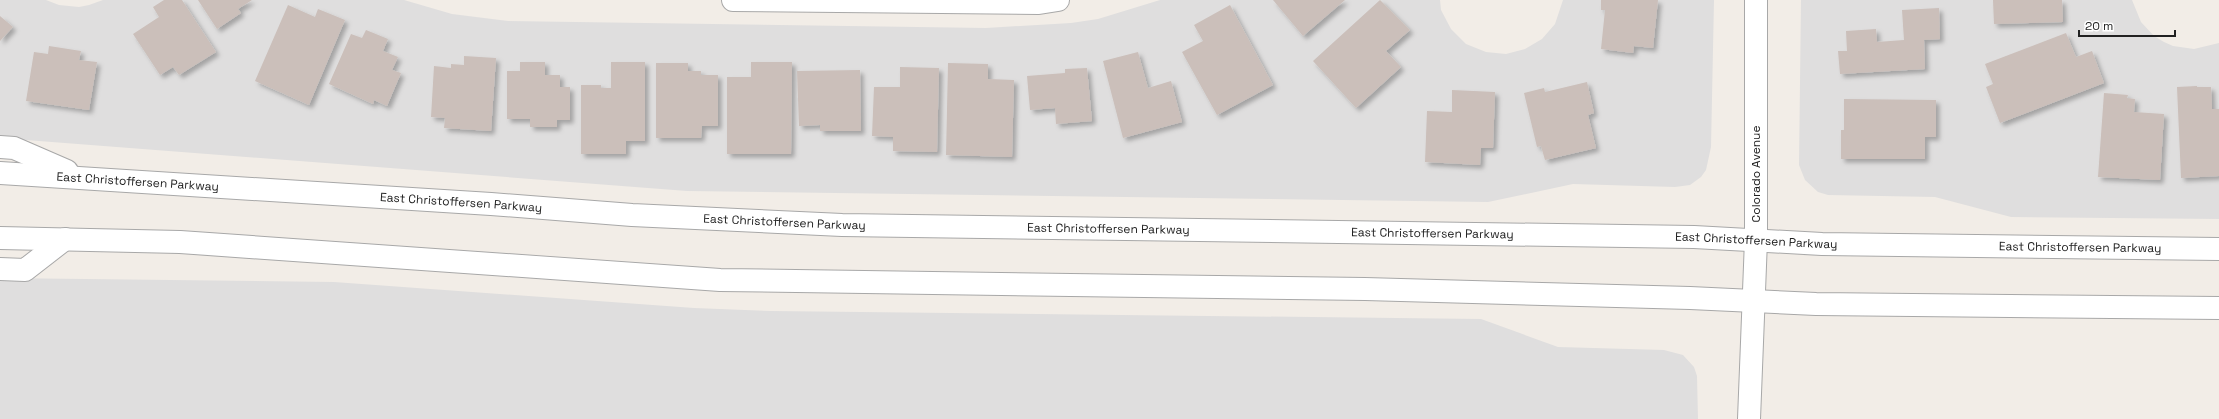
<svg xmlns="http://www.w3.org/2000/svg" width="2219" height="419" font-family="'Space Grotesk',sans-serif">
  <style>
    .residential { fill: #dfdede }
    .building { fill: #cbbfba; filter: url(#shadow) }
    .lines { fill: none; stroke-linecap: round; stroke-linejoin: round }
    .minor-casing { stroke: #a8a8a8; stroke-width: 24 }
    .minor { stroke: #fff; stroke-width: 22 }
    .labels { text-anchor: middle; stroke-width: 3.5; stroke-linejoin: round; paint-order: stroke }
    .street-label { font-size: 12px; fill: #212121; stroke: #fff }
  </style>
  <defs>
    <filter id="shadow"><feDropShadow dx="3.5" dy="3.5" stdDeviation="2" flood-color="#0004"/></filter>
  </defs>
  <rect width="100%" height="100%" fill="#f2ede7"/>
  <!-- residential -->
  <g class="residential">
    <path d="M0 0H46L59 5 79 7 89 5 103 0H404L452 14 508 21 986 28 1071 23 1098 19 1160 0H1440L1441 10 1451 29 1466 44 1486 52 1506 54 1525 49 1542 39 1555 24 1563 0H1714L1711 147 1706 170 1701 177 1690 185 1675 187 1573 184 1488 202 687 191 0 138Z"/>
    <path d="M1801 0H2132L2141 22 2154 36 2164 42 2173 46 2194 49 2219 43V219L2011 217 1935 197 1828 195 1818 192 1805 180 1799 165Z"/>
    <path d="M0 278 334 282 694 308 771 311 1481 319 1558 347 1664 350 1683 355 1694 367 1697 376 1698 419H0Z"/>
  </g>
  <!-- building -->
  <g class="building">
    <path d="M164 0H182L216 52 179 75 173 67 160 75 133 34 159 17 153 7Z"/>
    <path d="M198 0H252L238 9 241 13 217 29Z"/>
    <path d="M1273 0H1345L1303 36Z"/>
    <path d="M1380 0 1410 30 1386 51 1401 67 1356 108 1313 61Z"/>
    <path d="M1601 0H1658L1653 48 1634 46 1633 53 1601 49 1605 10H1601Z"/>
    <path d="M1993 0H2062L2063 22 1994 24Z"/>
    <path d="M288 5 315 17 318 9 345 20 309 105 255 81Z"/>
    <path d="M1230 5 1273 85 1217 115 1182 52 1203 41 1194 25Z"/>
    <path d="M1939 8 1940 39 1924 40 1925 69 1840 74 1838 51H1847L1846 31 1876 29 1877 42 1904 40 1902 10Z"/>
    <path d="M0 16 13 27 0 41Z"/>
    <path d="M366 30 388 39 383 51 398 57 392 70 401 73 387 106 374 100 373 104 329 84 351 34 362 38Z"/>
    <path d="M2066 33 2076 57 2092 51 2104 83 2000 123 1986 87 1993 84 1985 64Z"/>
    <path d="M49 46 81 51 79 60 97 62 89 110 26 101 34 52 48 54Z"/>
    <path d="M1138 52 1148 88 1171 81 1182 122 1123 138 1103 61Z"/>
    <path d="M464 56 496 58 491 131 444 128 445 118 431 117 434 66 451 68V64L464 65Z"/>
    <path d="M520 62H545V75H560V87H570V120H557V127H530V119H507V71H520Z"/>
    <path d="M611 62H645V141H626V154H581V85H601V88H611Z"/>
    <path d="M751 62H792L791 154H727V77H751Z"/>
    <path d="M656 63H688V71H701V75H718V126H702L701 138H656Z"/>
    <path d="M948 63 988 64V79L1014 80 1012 157 946 155Z"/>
    <path d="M900 67 939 68 937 152 893 151V137L872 136 874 87H900Z"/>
    <path d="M1087 68 1092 121 1056 124 1055 108 1030 110 1027 76 1065 73V69Z"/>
    <path d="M860 70 861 131H820V125L799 126 797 71Z"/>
    <path d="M1587 82 1594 113 1588 115 1596 148 1545 160 1541 146 1537 147 1524 93 1544 88 1545 92Z"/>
    <path d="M2197 86V87H2211L2212 109H2219V176L2181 178 2177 87Z"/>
    <path d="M1452 90 1495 92 1493 148H1481L1480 165 1425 162 1427 111 1452 112Z"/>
    <path d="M2104 93 2128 95 2127 98 2135 99 2134 112 2164 114 2160 180 2098 177Z"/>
    <path d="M1844 99 1936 100V137H1925V159H1841V130H1844Z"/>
  </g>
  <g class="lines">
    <defs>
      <g id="minor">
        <path d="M733 0 1039 3 1058 0"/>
        <path d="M0 147 14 148 67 171"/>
        <path id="s1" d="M0 173 491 204 632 215 842 225 1694 237 1822 244 2219 249"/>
        <path d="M0 238 180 242 720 280 1365 289 1690 298 1816 304 2219 308"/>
        <path d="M0 269 25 270 65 239"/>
        <path d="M1749 419 1756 240V0"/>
      </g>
    </defs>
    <!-- minor casing -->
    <use href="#minor" class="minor-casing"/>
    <!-- minor -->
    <use href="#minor" class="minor"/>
  </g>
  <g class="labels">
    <!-- street labels -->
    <g class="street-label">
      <text transform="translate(1756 174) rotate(-90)" y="4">Colorado Avenue</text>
      <text dy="4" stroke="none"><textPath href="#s1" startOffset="138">East Christoffersen Parkway</textPath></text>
      <text dy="4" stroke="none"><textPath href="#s1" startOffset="462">East Christoffersen Parkway</textPath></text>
      <text dy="4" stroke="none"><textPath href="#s1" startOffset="786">East Christoffersen Parkway</textPath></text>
      <text dy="4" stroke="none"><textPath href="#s1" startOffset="1110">East Christoffersen Parkway</textPath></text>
      <text dy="4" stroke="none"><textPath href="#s1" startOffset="1434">East Christoffersen Parkway</textPath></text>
      <text dy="4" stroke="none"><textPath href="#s1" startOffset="1758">East Christoffersen Parkway</textPath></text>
      <text dy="4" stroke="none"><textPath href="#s1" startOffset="2082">East Christoffersen Parkway</textPath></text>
    </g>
  </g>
  <!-- scale -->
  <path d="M2079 30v6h96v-6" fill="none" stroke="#212121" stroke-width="2"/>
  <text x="2085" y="30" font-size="12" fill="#212121" stroke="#ffffff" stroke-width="3" paint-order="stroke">20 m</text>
</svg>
